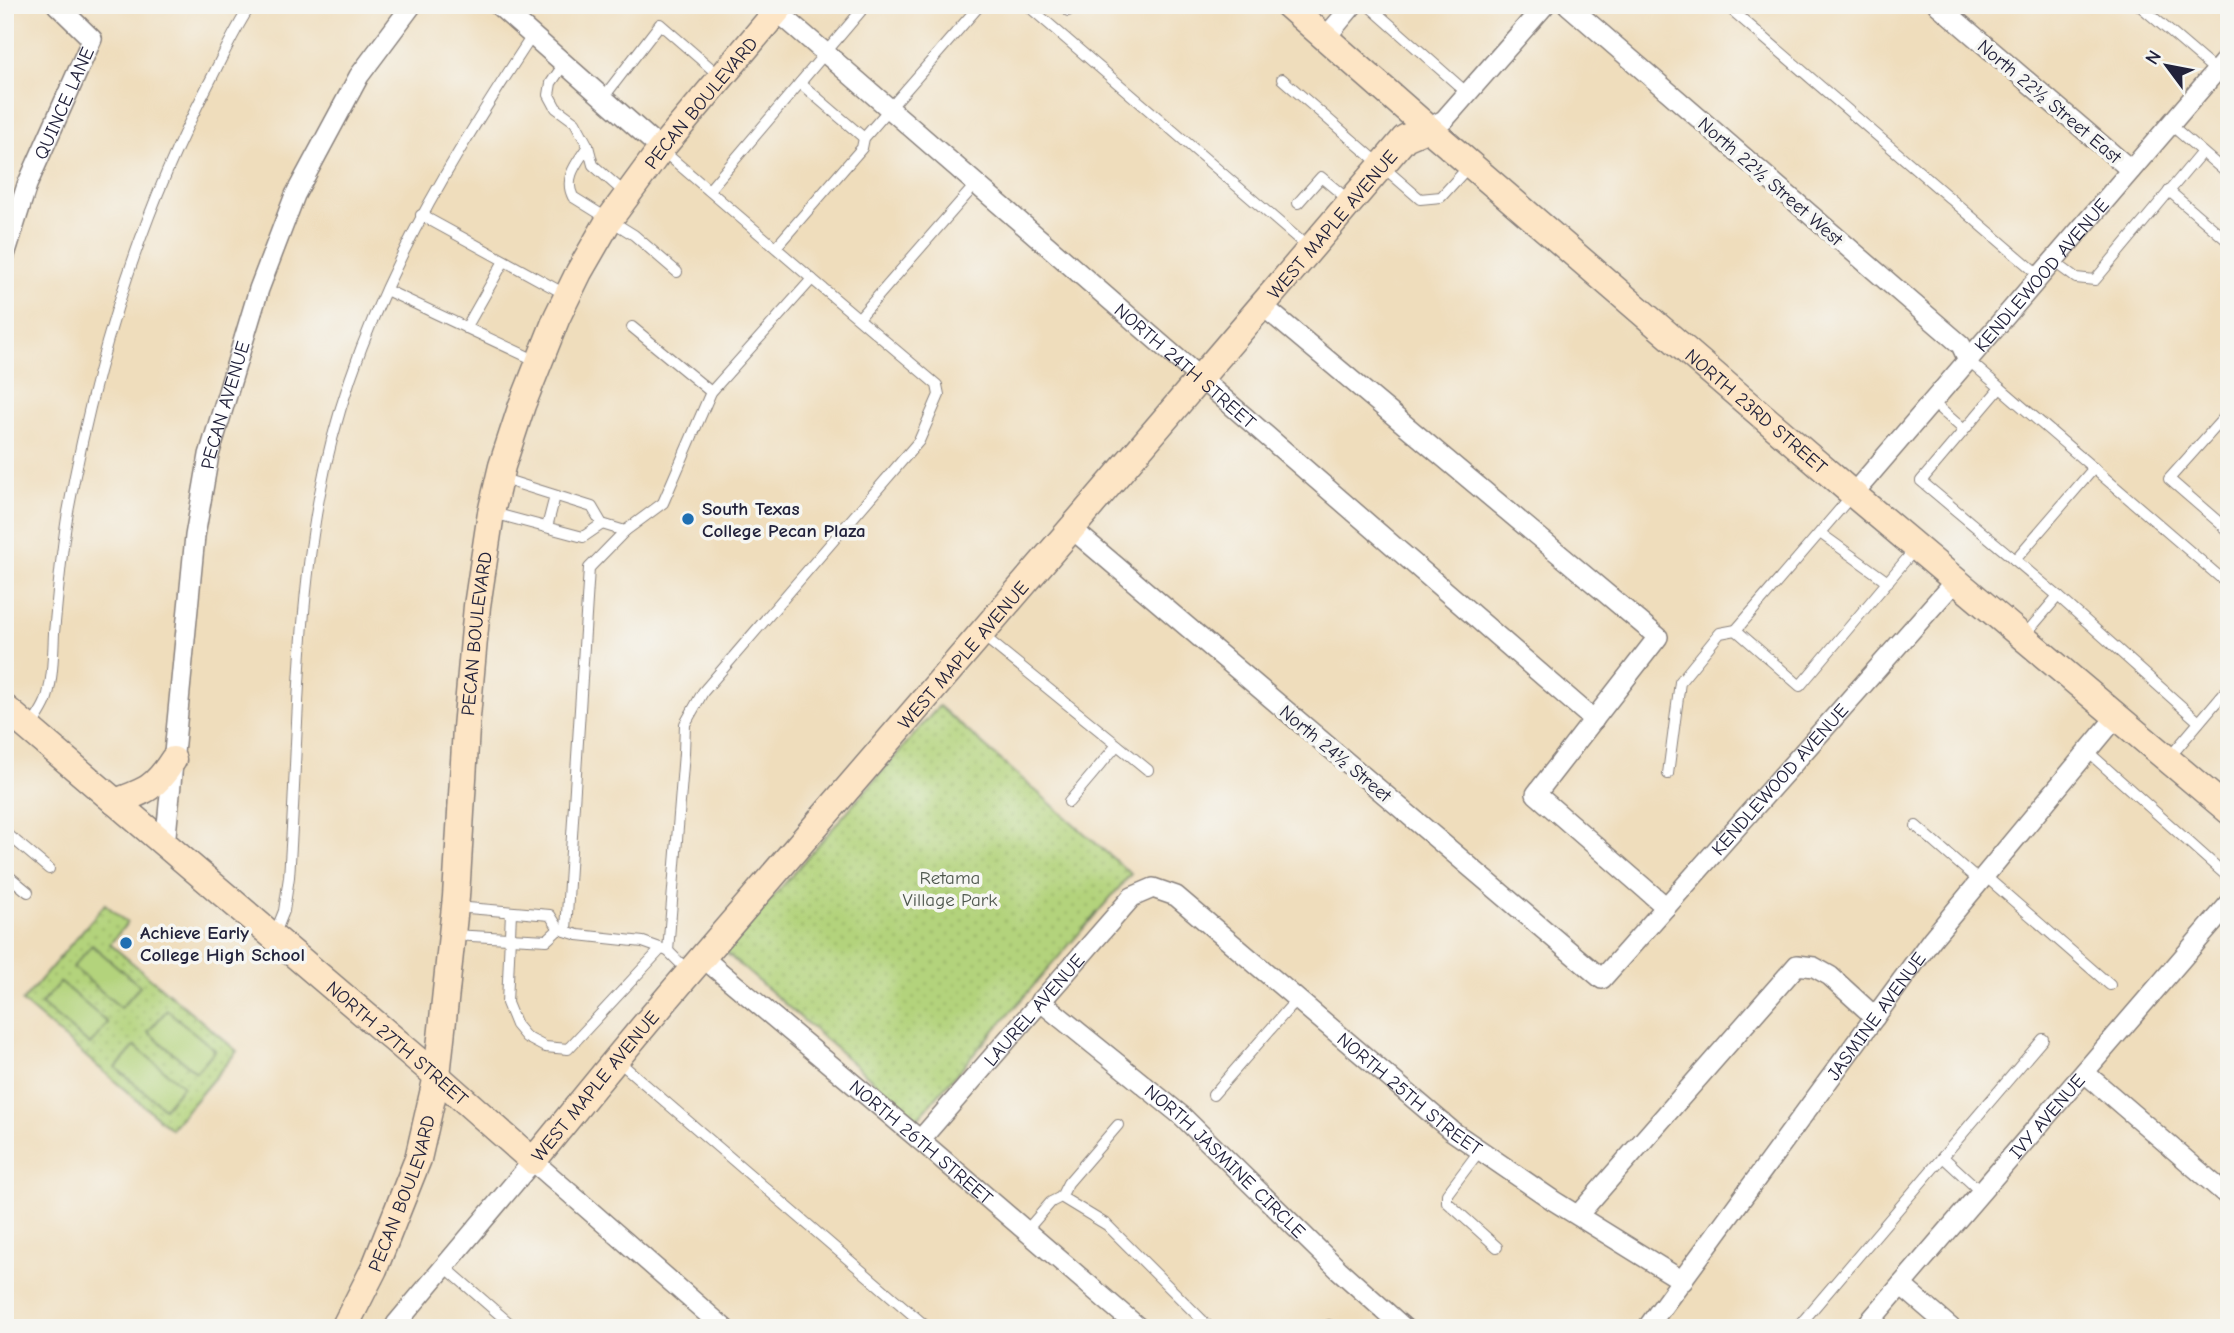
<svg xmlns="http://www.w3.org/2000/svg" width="2234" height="1333" font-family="'Comic Neue',sans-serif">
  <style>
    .park { fill: url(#park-dots); stroke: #6a7a5b; stroke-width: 2 }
    .garden { fill: #b3d37b; stroke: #6a7a5b; stroke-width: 2 }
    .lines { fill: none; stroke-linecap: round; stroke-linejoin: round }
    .lane-casing { stroke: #88807c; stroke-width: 12 }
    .street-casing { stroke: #88807c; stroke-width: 22 }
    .secondary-casing { stroke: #88807c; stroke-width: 29 }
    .lane { stroke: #fff; stroke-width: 10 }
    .street { stroke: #fff; stroke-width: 19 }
    .secondary { stroke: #fde5c5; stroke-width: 26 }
    .poi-dot { fill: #1f6fb2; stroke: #f6f6f2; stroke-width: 2.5 }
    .labels { text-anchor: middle; stroke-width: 7; stroke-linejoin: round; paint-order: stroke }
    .street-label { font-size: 19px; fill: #22223b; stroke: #f6f6f2 }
    .poi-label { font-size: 19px; font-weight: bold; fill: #22223b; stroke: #f6f6f2; text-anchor: start }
    .park-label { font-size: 19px; fill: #4e574e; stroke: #f6f6f2 }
  </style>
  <defs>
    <pattern id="park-dots" width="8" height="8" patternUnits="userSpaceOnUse" patternTransform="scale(1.75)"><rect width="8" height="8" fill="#b3d37b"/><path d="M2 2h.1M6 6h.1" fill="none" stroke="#9ab56b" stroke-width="1.8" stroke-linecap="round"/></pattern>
  </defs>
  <rect width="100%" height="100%" fill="#f6f6f2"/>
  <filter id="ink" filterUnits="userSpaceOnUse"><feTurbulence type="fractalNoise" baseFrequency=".0143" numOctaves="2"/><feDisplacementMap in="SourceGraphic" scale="14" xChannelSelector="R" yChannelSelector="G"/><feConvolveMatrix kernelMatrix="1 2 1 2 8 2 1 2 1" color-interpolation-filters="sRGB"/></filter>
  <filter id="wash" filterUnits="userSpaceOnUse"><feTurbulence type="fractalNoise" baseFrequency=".00686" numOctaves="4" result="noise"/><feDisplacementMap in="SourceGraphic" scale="28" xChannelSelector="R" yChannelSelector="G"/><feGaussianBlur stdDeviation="1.57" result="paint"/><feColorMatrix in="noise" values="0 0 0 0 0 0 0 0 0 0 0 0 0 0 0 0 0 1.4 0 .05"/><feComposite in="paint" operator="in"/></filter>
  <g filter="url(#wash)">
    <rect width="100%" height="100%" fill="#efddbc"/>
    <!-- park -->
    <g class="park">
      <path d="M939 706 1131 874 917 1119 725 952Z"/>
      <path d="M105 904 127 923 110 944 237 1051 171 1129 22 1002Z"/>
    </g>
    <!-- garden -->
    <g class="garden">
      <path d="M92 945 140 986 121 1008 73 967Z"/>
      <path d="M60 982 108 1023 90 1045 41 1004Z"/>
      <path d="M167 1010 215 1050 196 1072 148 1032Z"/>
      <path d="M135 1046 183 1086 164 1108 116 1068Z"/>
    </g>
  </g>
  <g filter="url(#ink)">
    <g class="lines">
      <defs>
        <g id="lane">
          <path d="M1027 5 1310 249"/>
          <path d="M1368 5 1467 93"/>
          <path d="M1726 5 2040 276"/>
          <path d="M2139 5 2216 71"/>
          <path d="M1068 11 1073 5"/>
          <path d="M564 64 551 83 549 95 556 108 575 122 588 146 593 165 626 194"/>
          <path d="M1282 79 1420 199 1441 197 1470 165"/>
          <path d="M800 83 864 138"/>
          <path d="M603 98 660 24 721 77"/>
          <path d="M2171 125 2229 175"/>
          <path d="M588 146C578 162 563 177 573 197L634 235 677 272"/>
          <path d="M709 190 866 5"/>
          <path d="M2169 191 2229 242"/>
          <path d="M1298 203 1321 177 1351 202"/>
          <path d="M421 215 565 294"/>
          <path d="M776 247 862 148 864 138 980 5"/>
          <path d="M2053 261 2076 278 2095 280 2202 152"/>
          <path d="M386 290 537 361"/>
          <path d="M859 318 976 184"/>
          <path d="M632 327 711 392"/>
          <path d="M466 328 504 261"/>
          <path d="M1968 360 2229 585"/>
          <path d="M2000 388 1921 481 2058 596 2199 722"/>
          <path d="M1932 402 1963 429"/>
          <path d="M2229 412 2169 479 2229 531"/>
          <path d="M500 478 592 507 602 524 625 531"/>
          <path d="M1853 494 1736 630 1800 686 1915 549"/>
          <path d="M493 513 583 537 602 524"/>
          <path d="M547 527 555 496"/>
          <path d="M1820 533 1888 582"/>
          <path d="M2015 560 2094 468"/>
          <path d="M981 634 1148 770"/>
          <path d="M2023 637 2058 596"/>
          <path d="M30 729C35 720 42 711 46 701 53 680 53 655 54 633 58 592 61 552 68 512 95 363 138 219 208 85 222 58 234 30 251 5"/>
          <path d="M2087 751 2229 878"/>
          <path d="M2168 759 2229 687"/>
          <path d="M1668 774 1680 682 1720 633 1736 630"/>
          <path d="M1069 802 1117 745"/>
          <path d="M1916 826 1979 881"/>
          <path d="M5 832 49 869"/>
          <path d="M5 873 28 892"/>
          <path d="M1984 875 2110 985"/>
          <path d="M456 907 550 915 559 929"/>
          <path d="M511 912 507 1003 516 1025 526 1037 545 1047 568 1049 661 949"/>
          <path d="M566 930 589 568 625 531 663 503 711 392 812 279 663 151"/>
          <path d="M452 935 547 940 559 929 578 935 643 942 668 951 688 971"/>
          <path d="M274 936 284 911 289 877C298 751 296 623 319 498 351 323 436 182 532 36"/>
          <path d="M668 951 684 753 685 724 703 692 919 441 939 395 937 385 812 279"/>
          <path d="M617 1060 928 1328"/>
          <path d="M1213 1095 1297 999"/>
          <path d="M1480 1150 1447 1194V1202L1497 1247"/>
          <path d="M1943 1157 1981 1192"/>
          <path d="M1061 1197 1068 1183 1118 1125"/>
          <path d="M1026 1231 1051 1202 1061 1197 1107 1225 1210 1328"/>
          <path d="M444 1266 515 1328"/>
          <path d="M1326 1328 1329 1325"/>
          <path d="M1797 1328 2043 1039"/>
        </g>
        <g id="street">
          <path d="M498 5 661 149"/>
          <path d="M1568 5 1961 345 1968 360"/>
          <path d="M1938 5 2131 170"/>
          <path id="s1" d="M777 11 1594 720"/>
          <path d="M1326 37 1353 5"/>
          <path d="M1428 128 1444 120 1545 5"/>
          <path id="s2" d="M5 255 27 185 92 39 57 5"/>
          <path d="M1263 306 1658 637 1536 794 1666 907"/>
          <path id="s3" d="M1853 494 2229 56"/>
          <path id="s4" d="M1071 528 1602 979 1956 580"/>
          <path id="s5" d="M165 846 195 536 209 455 259 289 295 195 359 76 412 5"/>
          <path id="s6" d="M702 957 920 1140 1139 1328"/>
          <path id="s7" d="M1040 1001 1182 1116 1339 1270 1404 1328"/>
          <path d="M2085 1073 2229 1197"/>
          <path id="s8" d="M920 1140 1132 897 1153 888 1176 896 1452 1131 1554 1201 1683 1281"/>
          <path d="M1578 1215 1797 965 1814 967 1830 976 1875 1017"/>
          <path d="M1901 1285 1951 1328"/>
          <path d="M396 1324 533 1161 724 1328"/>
          <path id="s9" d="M1647 1328 1932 939 2117 716"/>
          <path id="s10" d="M1864 1328 2229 904"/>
        </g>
        <g id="secondary">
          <path id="s11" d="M1288 5 1428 128 1853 494 2229 811"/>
          <path id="s12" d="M5 708 437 1076 533 1161C584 1099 635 1035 688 974 927 696 1168 418 1405 138L1428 128"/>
          <path d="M115 802C146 791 155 788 173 760"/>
          <path id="s13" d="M344 1328 374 1269 418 1159 437 1076 456 897 466 728 477 606 491 513 502 466 522 405 557 317 579 272 609 220 661 149 782 5"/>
        </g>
      </defs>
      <!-- lane casing -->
      <use href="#lane" class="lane-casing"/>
      <!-- street casing -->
      <use href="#street" class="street-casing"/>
      <!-- secondary casing -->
      <use href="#secondary" class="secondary-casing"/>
      <!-- lane -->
      <use href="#lane" class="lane"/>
      <!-- street -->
      <use href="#street" class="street"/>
      <!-- secondary -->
      <use href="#secondary" class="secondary"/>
    </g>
  </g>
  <!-- markers -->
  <g class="poi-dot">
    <circle cx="688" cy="519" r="7"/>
    <circle cx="126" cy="943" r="7"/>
  </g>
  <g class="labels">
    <!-- street labels -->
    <g class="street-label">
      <text transform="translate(2050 101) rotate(40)" y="7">North 22½ Street East</text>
      <text dy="7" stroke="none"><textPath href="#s13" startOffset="1302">PECAN BOULEVARD</textPath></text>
      <text dy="7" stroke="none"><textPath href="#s2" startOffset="163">QUINCE LANE</textPath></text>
      <text transform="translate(1771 181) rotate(41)" y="7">North 22½ Street West</text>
      <text dy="7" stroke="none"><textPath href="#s12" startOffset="1927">WEST MAPLE AVENUE</textPath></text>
      <text dy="7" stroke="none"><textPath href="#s3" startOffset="289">KENDLEWOOD AVENUE</textPath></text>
      <text dy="7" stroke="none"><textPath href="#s1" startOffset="541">NORTH 24TH STREET</textPath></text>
      <text dy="7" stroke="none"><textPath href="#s5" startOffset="446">PECAN AVENUE</textPath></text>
      <text dy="7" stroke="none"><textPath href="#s11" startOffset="620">NORTH 23RD STREET</textPath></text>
      <text dy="7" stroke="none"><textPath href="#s13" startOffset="714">PECAN BOULEVARD</textPath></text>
      <text dy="7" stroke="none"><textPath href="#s12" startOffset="1360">WEST MAPLE AVENUE</textPath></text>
      <text transform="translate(1336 753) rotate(40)" y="7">North 24½ Street</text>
      <text dy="7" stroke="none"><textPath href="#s4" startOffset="964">KENDLEWOOD AVENUE</textPath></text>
      <text dy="7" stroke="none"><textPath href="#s8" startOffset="173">LAUREL AVENUE</textPath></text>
      <text dy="7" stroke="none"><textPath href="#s9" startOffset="387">JASMINE AVENUE</textPath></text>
      <text dy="7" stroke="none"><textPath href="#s12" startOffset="516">NORTH 27TH STREET</textPath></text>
      <text dy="7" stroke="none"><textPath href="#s12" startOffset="793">WEST MAPLE AVENUE</textPath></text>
      <text dy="7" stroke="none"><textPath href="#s8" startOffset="676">NORTH 25TH STREET</textPath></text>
      <text dy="7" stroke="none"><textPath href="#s10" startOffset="280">IVY AVENUE</textPath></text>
      <text dy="7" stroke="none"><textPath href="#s6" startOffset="287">NORTH 26TH STREET</textPath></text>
      <text dy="7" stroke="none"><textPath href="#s7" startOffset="245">NORTH JASMINE CIRCLE</textPath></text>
      <text dy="7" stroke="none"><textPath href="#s13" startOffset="147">PECAN BOULEVARD</textPath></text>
    </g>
    <!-- poi labels -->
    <g class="poi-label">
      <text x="702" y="515">South Texas<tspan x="702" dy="22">College Pecan Plaza</tspan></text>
      <text x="140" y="939">Achieve Early<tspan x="140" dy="22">College High School</tspan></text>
    </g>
    <!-- park labels -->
    <g class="park-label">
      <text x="950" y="884">Retama<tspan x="950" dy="22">Village Park</tspan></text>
    </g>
  </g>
  <!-- margin -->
  <rect width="2234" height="1333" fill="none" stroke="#f6f6f2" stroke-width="28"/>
  <!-- north arrow -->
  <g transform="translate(2167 66) rotate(302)" stroke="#f6f6f2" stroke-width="5" paint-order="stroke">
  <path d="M0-5L12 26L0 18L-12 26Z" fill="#22223b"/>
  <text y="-10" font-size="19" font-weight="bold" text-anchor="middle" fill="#22223b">N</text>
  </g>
</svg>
